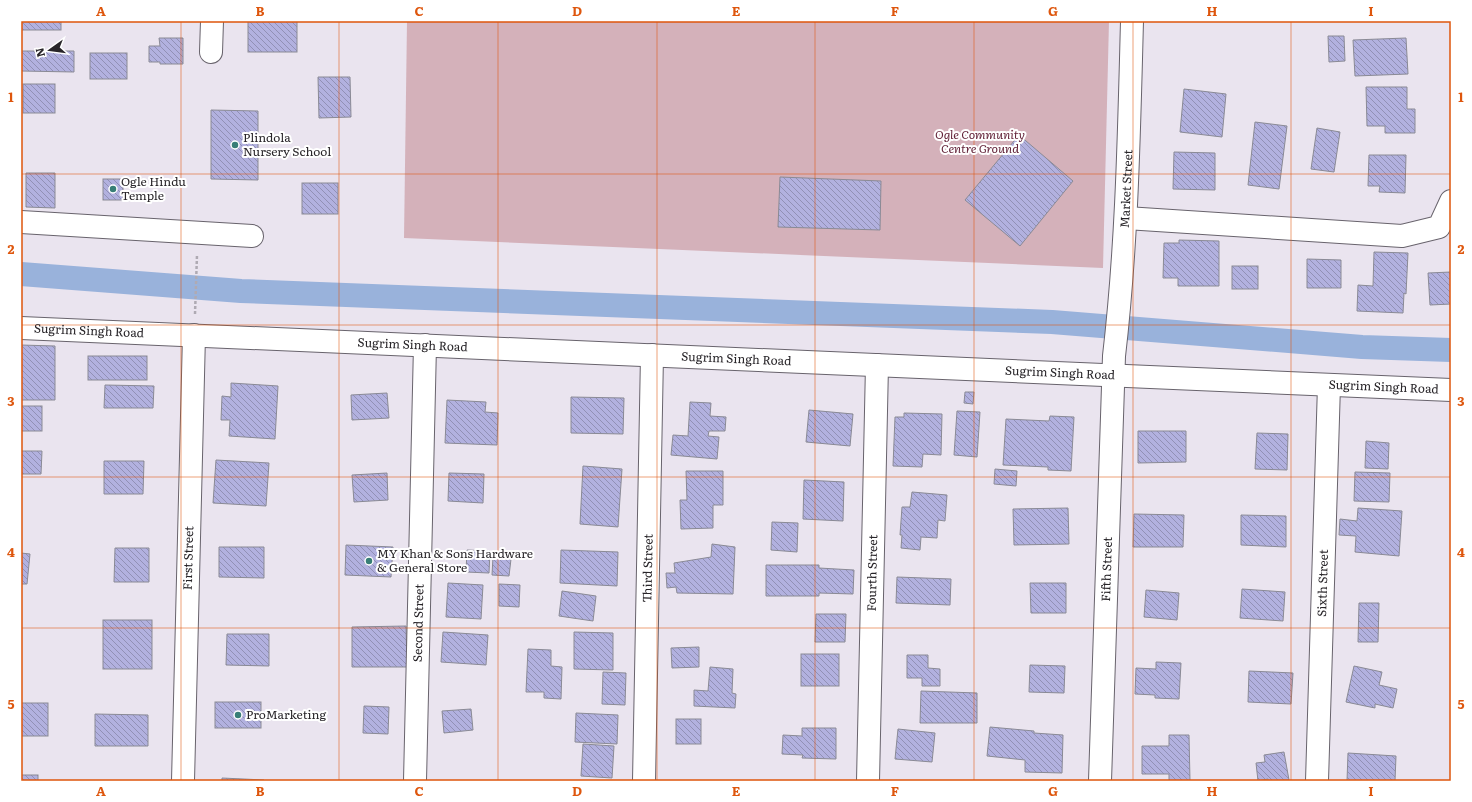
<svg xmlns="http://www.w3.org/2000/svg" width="1472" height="802" font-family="Literata,serif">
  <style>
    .green { fill: #d4b1ba }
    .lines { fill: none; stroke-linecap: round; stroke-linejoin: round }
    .canal { stroke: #99b2db; stroke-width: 24 }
    .building { fill: url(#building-back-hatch); stroke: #8a8a95 }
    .minor-casing { stroke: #68636c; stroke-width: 24 }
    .path { stroke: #afaab3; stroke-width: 2.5; stroke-dasharray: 3 2; stroke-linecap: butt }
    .minor { stroke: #fff; stroke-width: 22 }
    .grid { fill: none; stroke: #de560d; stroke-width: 1; stroke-opacity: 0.55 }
    .poi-dot { fill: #387e76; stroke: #fff; stroke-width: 1.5 }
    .labels { text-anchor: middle; stroke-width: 4; stroke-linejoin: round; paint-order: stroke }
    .park-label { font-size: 12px; font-style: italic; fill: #632339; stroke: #fff }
    .poi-label { font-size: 12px; fill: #282529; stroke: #fff; text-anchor: start }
    .street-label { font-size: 12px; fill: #282529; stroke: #fff }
    .neatline { fill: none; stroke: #de560d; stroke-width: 1.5 }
    .grid-label { font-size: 13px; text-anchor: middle; font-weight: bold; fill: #de560d }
  </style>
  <defs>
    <pattern id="building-back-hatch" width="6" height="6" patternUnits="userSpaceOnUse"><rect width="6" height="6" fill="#b2b1df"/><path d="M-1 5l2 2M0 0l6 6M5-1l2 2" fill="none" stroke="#9190b5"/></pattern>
  </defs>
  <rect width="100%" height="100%" fill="#eae4ef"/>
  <!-- green -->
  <path class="green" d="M407 21H1109L1103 268 404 238Z"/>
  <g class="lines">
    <!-- canal -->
    <path class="canal" d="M21 274 241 291 1052 322 1362 347 1451 350"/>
  </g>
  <!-- building -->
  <g class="building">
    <rect x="21" y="21" width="40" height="9"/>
    <rect x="248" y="21" width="49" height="31"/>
    <path d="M1328 36H1344L1345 61 1329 62Z"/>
    <path d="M159 38H183V64H160V62H149V46H160Z"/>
    <path d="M1406 38 1408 74 1355 76 1353 40Z"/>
    <path d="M21 51H74V72L21 71Z"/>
    <rect x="90" y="53" width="37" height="26"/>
    <path d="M318 77H350L351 117 319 118Z"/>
    <rect x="23" y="84" width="32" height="29"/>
    <path d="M1366 87H1407V109H1415V133H1385V126H1367Z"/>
    <path d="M1184 89 1226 94 1222 137 1180 132Z"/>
    <path d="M211 110 258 111V180L211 179Z"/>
    <path d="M1255 122 1287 126 1279 189 1248 185Z"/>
    <path d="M1317 128 1340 132 1334 172 1311 169Z"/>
    <path d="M1019 135 1073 181 1020 246 965 200Z"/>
    <path d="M1174 152 1215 153V190L1173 189Z"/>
    <path d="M1369 155H1406L1405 193 1379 192 1380 186H1368Z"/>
    <path d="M26 173H55V208L26 207Z"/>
    <path d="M780 177 881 181 880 230 778 227Z"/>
    <rect x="103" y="179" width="20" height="21"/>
    <rect x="302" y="183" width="36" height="31"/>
    <path d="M1179 240 1219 241V286H1178V278H1163L1164 243H1179Z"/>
    <path d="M1374 252 1408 253 1406 294 1404 293 1403 313 1357 311 1358 285 1373 286Z"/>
    <path d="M1307 259 1341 260V288H1307Z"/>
    <rect x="1232" y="266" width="26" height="23"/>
    <path d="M1451 272V304L1430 305 1428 273Z"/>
    <path d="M21 345 55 346V400H21Z"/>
    <rect x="88" y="356" width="59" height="24"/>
    <path d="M231 383 278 386 275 439 229 436 230 420H221L222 396 231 397Z"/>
    <path d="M105 385 154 386 153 408H104Z"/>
    <path d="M965 392H974L973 404 964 403Z"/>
    <path d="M387 393 389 418 352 420 351 395Z"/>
    <path d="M571 397 624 398 623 434 571 433Z"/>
    <path d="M447 400 486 402 485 412 498 413 497 445 445 443Z"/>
    <path d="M690 402 711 403 710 416 726 417 725 431H709L708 436 719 437 717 459 671 455 673 435 688 436Z"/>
    <rect x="21" y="406" width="21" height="25"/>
    <path d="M809 410 853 414 850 446 806 442Z"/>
    <path d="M957 411 980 412 977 457 954 455Z"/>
    <path d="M904 413 942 414 941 455 923 454 922 467 893 466 895 417H904Z"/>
    <path d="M1050 416 1074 417 1071 471 1048 470V467L1003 465 1006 419 1049 421Z"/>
    <path d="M1138 431H1186V462L1138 463Z"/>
    <path d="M1257 433 1288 434 1287 470 1255 469Z"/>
    <path d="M1366 441 1389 443 1388 469 1365 468Z"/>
    <path d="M21 451H42L41 474H21Z"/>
    <path d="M216 460 269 463 266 506 213 503Z"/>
    <path d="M104 461H144L143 494H104Z"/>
    <path d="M583 466 622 469 618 527 580 524Z"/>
    <path d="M995 469 1017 471 1016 486 994 484Z"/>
    <path d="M686 471H723V505H713V528L681 529 680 500H687Z"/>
    <path d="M1355 472 1390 473 1389 502 1354 501Z"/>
    <path d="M387 473 388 500 354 502 352 475Z"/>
    <path d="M449 473 484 474 483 503 448 501Z"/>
    <path d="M804 480 844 482 843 521 803 519Z"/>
    <path d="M912 492 947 495 945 521 938 520 937 538 921 537 920 550 901 548 902 535H900L902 507H910Z"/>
    <path d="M1068 508 1069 544 1014 545 1013 509Z"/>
    <path d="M1358 508 1402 511 1399 556 1355 552 1356 536 1339 535 1340 519 1357 521Z"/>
    <path d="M1134 514 1184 515 1183 547H1133Z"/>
    <path d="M1241 515 1286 516V547L1241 545Z"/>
    <path d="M772 522 798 523 797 552 771 550Z"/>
    <path d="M712 544 735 547 733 594 677 593 676 587 667 588 666 573H675L674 563 711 557Z"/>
    <path d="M346 545 393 547 391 577 345 575Z"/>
    <path d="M219 547H264V578L219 577Z"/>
    <path d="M115 548H149V582H114Z"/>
    <path d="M467 550 490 551 489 573 466 572Z"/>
    <path d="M561 550 618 552 617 586 560 583Z"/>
    <path d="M21 553 30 554 27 584H21Z"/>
    <path d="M493 557 511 559 509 576 492 575Z"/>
    <path d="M766 565H819V568L854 570 853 594 819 593V596H766Z"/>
    <path d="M897 577 951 579 950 605 896 603Z"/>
    <path d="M448 583 483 585 481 619 446 617Z"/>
    <path d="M1030 583H1066V613H1031Z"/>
    <path d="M499 584 520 585 519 607 499 606Z"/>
    <path d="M1242 589 1285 592 1283 621 1240 618Z"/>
    <path d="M1146 590 1179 593 1177 620 1144 617Z"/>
    <path d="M562 591 596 596 593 621 559 616Z"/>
    <path d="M1359 603H1379L1378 642H1358Z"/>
    <path d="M816 614H846L845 642H815Z"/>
    <rect x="103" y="620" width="49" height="49"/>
    <path d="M406 626 407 667H352V627Z"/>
    <path d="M443 632 488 635 486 665 441 662Z"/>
    <path d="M574 632 613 633V670L574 669Z"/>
    <path d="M227 634H269V666L226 665Z"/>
    <path d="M699 647V667L672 668 671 648Z"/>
    <path d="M528 649 551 650V666L562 667 561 699 544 698V692H526Z"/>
    <rect x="801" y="654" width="38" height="32"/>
    <path d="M907 655H928V668L940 669V686H922V678H907Z"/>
    <path d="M1156 662 1181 663 1179 699 1155 698V695L1135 694 1136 668 1156 669Z"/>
    <path d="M1030 665 1065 666 1064 693 1029 692Z"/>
    <path d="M1354 666 1382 672 1379 685 1397 689 1393 708 1375 704V708L1346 702Z"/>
    <path d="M710 667 733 669 732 693 736 694 735 708 694 706V690L708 691Z"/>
    <path d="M1249 671 1293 673 1291 704 1248 702Z"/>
    <path d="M603 672 626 673 625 705 602 704Z"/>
    <path d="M921 691 977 693V723H920Z"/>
    <rect x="215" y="702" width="46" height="26"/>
    <rect x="21" y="703" width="27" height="33"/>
    <path d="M364 706 389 707 388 734 363 733Z"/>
    <path d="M471 709 473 730 444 733 442 711Z"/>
    <path d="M576 713 618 715 617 744 575 742Z"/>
    <path d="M95 714 148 715V746H95Z"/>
    <rect x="676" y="719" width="25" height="25"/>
    <path d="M990 727 1034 731V733L1063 735 1062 773 1025 772V760L987 756Z"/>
    <path d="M802 728H836V759L802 758 803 755 782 754 783 735 802 736Z"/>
    <path d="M898 729 935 733 932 762 895 759Z"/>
    <path d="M1169 735H1189L1190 781H1169V774H1142V746H1169Z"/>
    <path d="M583 744 614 746 612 778 581 776Z"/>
    <path d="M1284 752 1289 780 1268 781V779L1258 781 1256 763 1265 762 1264 755Z"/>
    <path d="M1348 753 1396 756 1395 781H1347Z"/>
    <rect x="21" y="775" width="17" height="6"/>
    <path d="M222 778 264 780V781H222Z"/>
  </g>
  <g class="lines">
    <defs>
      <g id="minor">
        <path d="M211 52 212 21"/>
        <path d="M1126 218 1402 236 1439 227 1451 201"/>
        <path d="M21 222 252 236"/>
        <path id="s1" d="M21 328 1451 390"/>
        <path id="s2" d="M183 781 194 335"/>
        <path id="s3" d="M415 781 425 345"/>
        <path id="s4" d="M644 781 652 355"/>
        <path id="s5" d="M868 781 877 365"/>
        <path id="s6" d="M1100 781 1114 356C1127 245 1129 133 1132 21"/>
        <path id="s7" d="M1317 781 1329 385"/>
      </g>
    </defs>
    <!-- minor casing -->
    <use href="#minor" class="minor-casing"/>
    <!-- path -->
    <path class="path" d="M195 314 197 255"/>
    <!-- minor -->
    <use href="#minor" class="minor"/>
  </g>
  <!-- grid -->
  <path class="grid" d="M181 21V781M339 21V781M498 21V781M657 21V781M815 21V781M974 21V781M1133 21V781M1291 21V781M21 174H1451M21 325H1451M21 477H1451M21 628H1451"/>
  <!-- markers -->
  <g class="poi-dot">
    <circle cx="235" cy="145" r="4"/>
    <circle cx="113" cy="189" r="4"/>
    <circle cx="369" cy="561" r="4"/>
    <circle cx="238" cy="715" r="4"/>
  </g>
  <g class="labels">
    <!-- park labels -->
    <g class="park-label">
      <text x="980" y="139">Ogle Community<tspan x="980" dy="14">Centre Ground</tspan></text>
    </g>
    <!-- poi labels -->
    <g class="poi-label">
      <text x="243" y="142">Plindola<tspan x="243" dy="14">Nursery School</tspan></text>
      <text x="121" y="186">Ogle Hindu<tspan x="121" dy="14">Temple</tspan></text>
      <text x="377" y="558">MY Khan &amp; Sons Hardware<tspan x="377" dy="14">&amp; General Store</tspan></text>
      <text x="246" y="719">ProMarketing</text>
    </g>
    <!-- street labels -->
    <g class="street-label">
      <text dy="4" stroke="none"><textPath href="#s6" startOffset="593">Market Street</textPath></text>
      <text dy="4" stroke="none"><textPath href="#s1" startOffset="68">Sugrim Singh Road</textPath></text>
      <text dy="4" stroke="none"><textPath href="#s1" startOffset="392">Sugrim Singh Road</textPath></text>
      <text dy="4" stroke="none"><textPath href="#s1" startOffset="716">Sugrim Singh Road</textPath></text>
      <text dy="4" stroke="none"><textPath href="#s1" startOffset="1040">Sugrim Singh Road</textPath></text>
      <text dy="4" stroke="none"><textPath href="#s1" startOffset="1364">Sugrim Singh Road</textPath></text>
      <text dy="4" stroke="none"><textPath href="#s2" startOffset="223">First Street</textPath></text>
      <text dy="4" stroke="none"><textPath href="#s4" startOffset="213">Third Street</textPath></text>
      <text dy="4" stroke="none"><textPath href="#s6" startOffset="212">Fifth Street</textPath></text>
      <text dy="4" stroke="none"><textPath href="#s5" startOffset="208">Fourth Street</textPath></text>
      <text dy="4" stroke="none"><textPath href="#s7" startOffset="198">Sixth Street</textPath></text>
      <text dy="4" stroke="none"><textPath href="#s3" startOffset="158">Second Street</textPath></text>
    </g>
  </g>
  <!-- border -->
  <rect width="1472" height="802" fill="none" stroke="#ffffff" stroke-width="44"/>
  <!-- north arrow -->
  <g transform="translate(50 50) rotate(256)" stroke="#ffffff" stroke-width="3" paint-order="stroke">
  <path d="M0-3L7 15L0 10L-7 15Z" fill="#282529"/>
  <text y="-6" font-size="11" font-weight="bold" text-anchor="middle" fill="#282529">N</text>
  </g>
  <rect x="22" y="22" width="1428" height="758" class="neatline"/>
  <g class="grid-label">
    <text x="101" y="16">A</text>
    <text x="260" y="16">B</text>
    <text x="419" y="16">C</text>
    <text x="577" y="16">D</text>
    <text x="736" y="16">E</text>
    <text x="895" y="16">F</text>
    <text x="1053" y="16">G</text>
    <text x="1212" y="16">H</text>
    <text x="1371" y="16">I</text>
    <text x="11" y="102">1</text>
    <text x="1461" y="102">1</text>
    <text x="11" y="254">2</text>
    <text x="1461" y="254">2</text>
    <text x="11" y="406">3</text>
    <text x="1461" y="406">3</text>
    <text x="11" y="557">4</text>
    <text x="1461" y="557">4</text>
    <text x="11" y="709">5</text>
    <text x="1461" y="709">5</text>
    <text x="101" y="796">A</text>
    <text x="260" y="796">B</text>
    <text x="419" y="796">C</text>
    <text x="577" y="796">D</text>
    <text x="736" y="796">E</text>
    <text x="895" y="796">F</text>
    <text x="1053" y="796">G</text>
    <text x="1212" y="796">H</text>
    <text x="1371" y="796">I</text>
  </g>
</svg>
